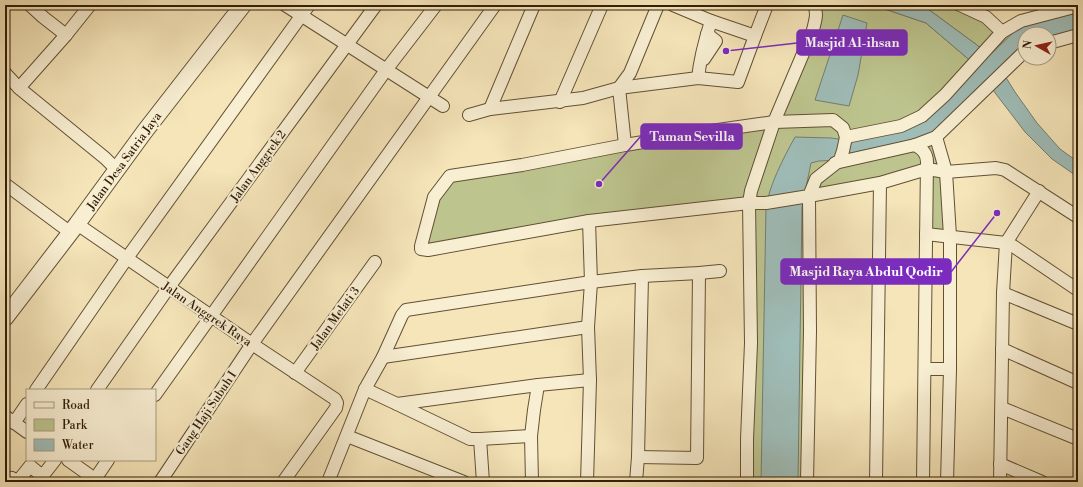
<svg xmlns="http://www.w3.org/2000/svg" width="1083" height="487" font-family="'Libre Bodoni',serif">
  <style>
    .green { fill: #bdc48e; stroke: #77714b }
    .water { fill: #9fbdb8; stroke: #737d72 }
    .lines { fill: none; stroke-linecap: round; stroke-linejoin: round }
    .minor-casing { stroke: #625034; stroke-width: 14 }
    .tertiary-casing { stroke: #625034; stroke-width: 18 }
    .minor { stroke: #f8eed2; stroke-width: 12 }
    .tertiary { stroke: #f8eed2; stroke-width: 16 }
    .labels { text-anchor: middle; stroke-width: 4; stroke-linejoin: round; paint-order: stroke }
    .street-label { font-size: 12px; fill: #311e08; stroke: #f8eed2 }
    .leader { fill: none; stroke: #7b2cbf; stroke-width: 1.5 }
    .callout-dot { fill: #7b2cbf; stroke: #f8eed2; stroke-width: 1.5 }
    .callout { fill: #7b2cbf; stroke: #7b2cbf; stroke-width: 1.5 }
    .callout-label { font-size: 13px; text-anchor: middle; font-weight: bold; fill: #fff }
  </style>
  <rect width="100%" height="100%" fill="#f5e5b9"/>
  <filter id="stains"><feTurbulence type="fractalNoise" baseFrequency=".005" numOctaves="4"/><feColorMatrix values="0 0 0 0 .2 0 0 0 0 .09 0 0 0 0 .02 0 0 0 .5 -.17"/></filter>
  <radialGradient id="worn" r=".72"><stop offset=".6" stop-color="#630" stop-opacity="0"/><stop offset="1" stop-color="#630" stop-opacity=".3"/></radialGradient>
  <!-- green -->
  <path class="green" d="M814 5H873L926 23 973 63 985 51 928 9 914 5H960L1002 32 1078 6V35L1025 34V51L936 137 950 236 926 234 927 170 809 197 807 482H747L749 203 423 250 434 197 450 176 774 122 813 30Z"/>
  <!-- water -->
  <g class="water">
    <path d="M873 5H914L928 9 977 45 989 56 1018 28 1078 12V30L1049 37V34H1025V44L1000 68 1015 92 1037 123 1060 149 1078 162V177L1052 159 1025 132 986 81 933 133 907 144 840 160 819 161 811 163 802 207 798 482H761L766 208C769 185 784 157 795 137L831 138 846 140 902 130 973 63 926 23Z"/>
    <path d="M843 15 867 23 858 75 849 106 815 100Z"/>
  </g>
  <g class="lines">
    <defs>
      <g id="minor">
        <path d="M30 5 43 17 66 35"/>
        <path d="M285 5 443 106"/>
        <path d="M673 5 711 21 755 36 767 5"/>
        <path d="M960 5 986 17 1002 32"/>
        <path d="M1049 43 1078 35"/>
        <path d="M704 59 716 41 707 34"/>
        <path d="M5 73 19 88 105 158 117 170"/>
        <path d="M698 78C700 59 705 40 711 21"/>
        <path d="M19 88 66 35 90 5"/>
        <path d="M560 102 602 5"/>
        <path d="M490 109 534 5"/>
        <path d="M469 115 490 109 583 98 619 88 698 78 738 82 755 36"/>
        <path d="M833 120 843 128 846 137 843 151 840 160 816 179 809 196 766 203H749L589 221 428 250 421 249V246L434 197 450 176 522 165 625 145 704 132 774 122Z"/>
        <path d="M846 137 901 126 922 116 945 95 1002 32 1021 21 1078 6"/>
        <path d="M936 137 946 172 950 236V369L947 482"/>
        <path d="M625 145 619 88 630 73 658 5"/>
        <path d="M915 145C922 149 927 153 927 162L923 482"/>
        <path d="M835 163 915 145 936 137 1025 51"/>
        <path d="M5 184 71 233"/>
        <path d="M77 224 252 344 335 399 337 403 336 408 283 482"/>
        <path d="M926 234 1006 243 1013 246 1078 290"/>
        <path d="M1003 293 1078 324"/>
        <path d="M1002 349 1078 383"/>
        <path d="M383 357 588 327"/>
        <path d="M925 369H950"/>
        <path d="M295 373 375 262"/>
        <path d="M365 389 397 404 470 439H480L531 436"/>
        <path d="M36 390 127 258 309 5"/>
        <path d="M97 390 169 287 376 5"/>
        <path d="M155 395 386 70 436 5"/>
        <path d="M397 404 538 385 590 380"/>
        <path d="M1002 408 1078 439"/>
        <path d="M5 416 27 432"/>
        <path d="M14 423 27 404"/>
        <path d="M347 436 464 482"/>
        <path d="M480 439 483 482"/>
        <path d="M638 457 697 458 699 273"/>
        <path d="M68 460 99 482"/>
        <path d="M1000 464 1042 482"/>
        <path d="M95 479 108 460"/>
        <path d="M9 482 12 478 18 481 30 466 41 475 44 474 55 460"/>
        <path d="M160 482 252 344 495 5"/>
        <path d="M328 482 365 389 383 357 402 315 406 310 591 282 642 276 699 273 720 271"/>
        <path d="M532 482 531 436 534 410 538 385"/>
        <path d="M587 482 590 380 588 327 591 282 589 221"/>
        <path d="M636 482 638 457 642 276"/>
        <path d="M747 482V439L751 343 749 203 751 191 774 122 813 30C815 21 818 14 814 5"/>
        <path d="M807 482 810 331 809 196 880 183 927 169 946 172 996 168 1005 170 1078 217"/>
        <path d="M876 482 880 183"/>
        <path d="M1000 482 1003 293 1006 243 1039 191"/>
      </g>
      <path id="tertiary" d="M5 318 77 224 145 131 243 5"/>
    </defs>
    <!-- minor casing -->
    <use href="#minor" class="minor-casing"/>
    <!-- tertiary casing -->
    <use href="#tertiary" class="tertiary-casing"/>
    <!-- minor -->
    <use href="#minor" class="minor"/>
    <!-- tertiary -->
    <use href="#tertiary" class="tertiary"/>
  </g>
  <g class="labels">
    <!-- street labels -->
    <g class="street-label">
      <text transform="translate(124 161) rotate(-54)" y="4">Jalan Desa Satria Jaya</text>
      <text transform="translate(258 166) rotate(-54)" y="4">Jalan Anggrek 2</text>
      <text transform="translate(207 314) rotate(34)" y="4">Jalan Anggrek Raya</text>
      <text transform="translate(335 318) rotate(-54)" y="4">Jalan Melati 3</text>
      <text transform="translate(206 413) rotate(-56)" y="4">Gang Haji Subuh I</text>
    </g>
  </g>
  <!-- callouts -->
  <path class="leader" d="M726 51L797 43M599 184L641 136M997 213L951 272"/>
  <g class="callout-dot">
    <circle cx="726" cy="51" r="4"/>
    <circle cx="599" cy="184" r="4"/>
    <circle cx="997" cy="213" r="4"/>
  </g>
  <g class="callout">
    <rect x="797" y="30" width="110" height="25" rx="4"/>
    <rect x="641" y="124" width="101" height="25" rx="4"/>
    <rect x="781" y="259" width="170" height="25" rx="4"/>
  </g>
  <g class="callout-label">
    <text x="852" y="47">Masjid Al-ihsan</text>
    <text x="692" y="141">Taman Sevilla</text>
    <text x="866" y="276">Masjid Raya Abdul Qodir</text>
  </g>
  <!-- margin -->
  <rect width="1083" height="487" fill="none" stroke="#f5e5b9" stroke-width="20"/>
  <rect x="6" y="6" width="1071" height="475" fill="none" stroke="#311e08" stroke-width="2"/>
  <rect x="10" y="10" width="1063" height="467" fill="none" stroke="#311e08"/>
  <!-- legend -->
  <rect x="26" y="389" width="130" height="72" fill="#f8eed2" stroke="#a89b81"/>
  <rect x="34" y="402" width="20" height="6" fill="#f8eed2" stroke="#a89b81"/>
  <text x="62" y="409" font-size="12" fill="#311e08">Road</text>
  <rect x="34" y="419" width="20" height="12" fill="#bdc48e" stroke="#a89b81"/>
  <text x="62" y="429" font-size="12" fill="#311e08">Park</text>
  <rect x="34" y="439" width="20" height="12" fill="#9fbdb8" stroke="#a89b81"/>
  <text x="62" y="449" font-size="12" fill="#311e08">Water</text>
  <!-- north arrow -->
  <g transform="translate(1037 46) rotate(278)"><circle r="19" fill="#f8eed2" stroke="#a89b81"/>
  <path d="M0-3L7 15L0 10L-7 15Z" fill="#8f2418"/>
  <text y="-6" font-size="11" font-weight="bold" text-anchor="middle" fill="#311e08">N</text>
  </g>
  <rect width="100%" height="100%" filter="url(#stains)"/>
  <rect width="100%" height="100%" fill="url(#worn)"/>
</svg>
